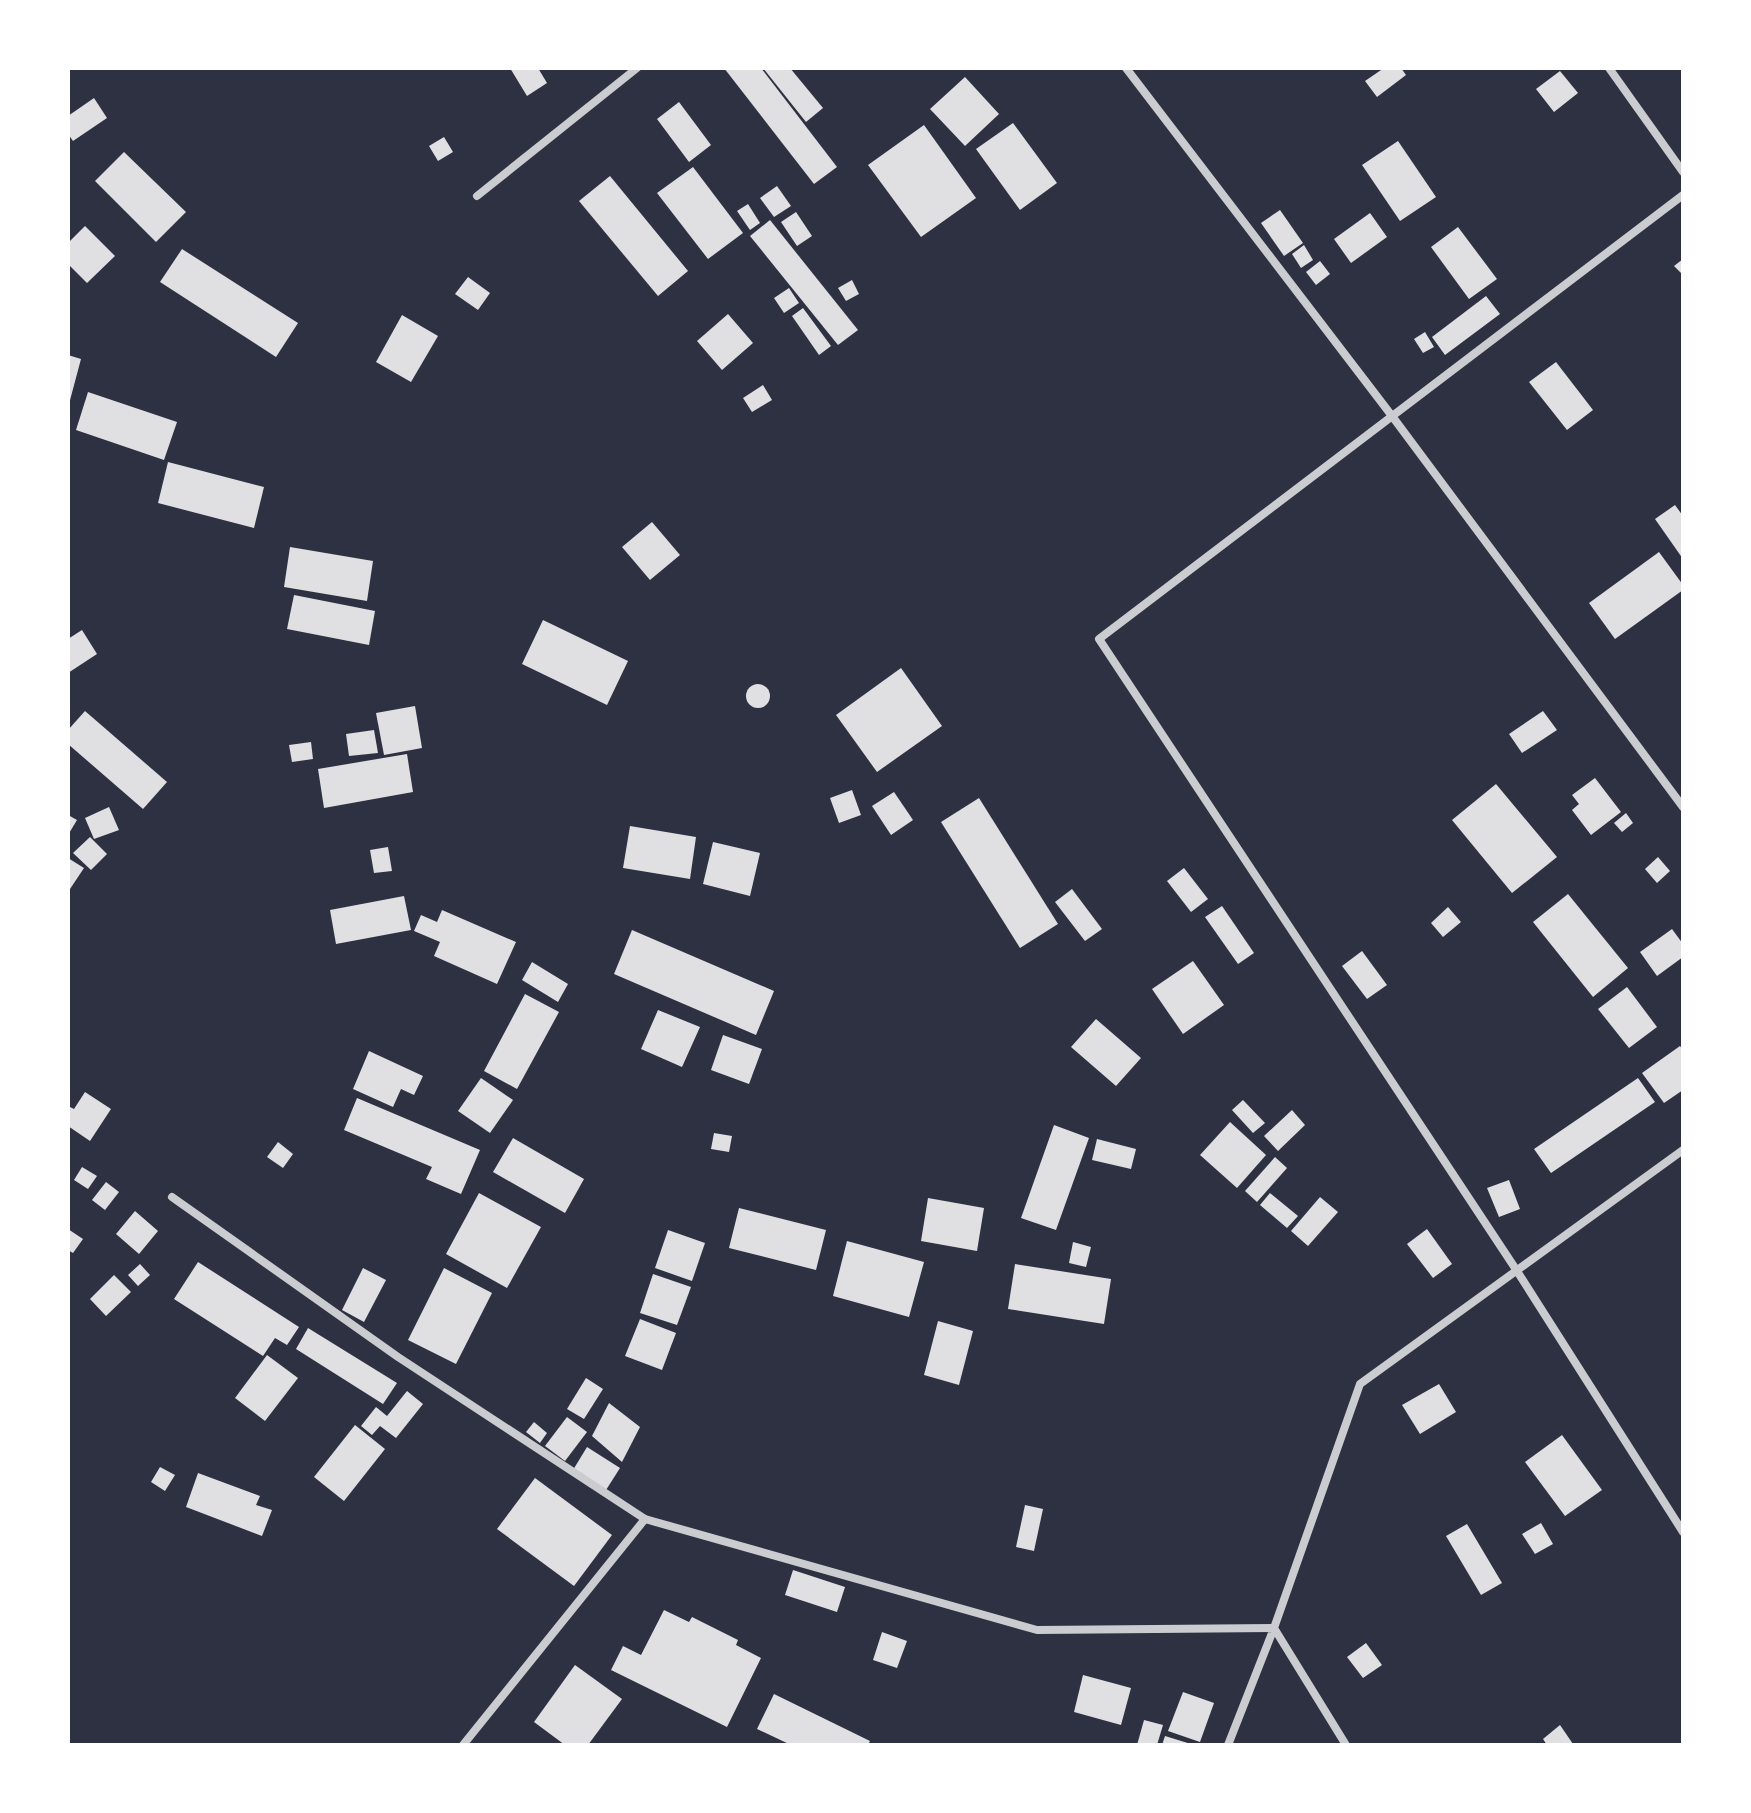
<svg xmlns="http://www.w3.org/2000/svg" width="1751" height="1813" font-family="'PT Sans Narrow',sans-serif">
  <style>
    .building { fill: #e0e0e3 }
    .lines { fill: none; stroke-linecap: round; stroke-linejoin: round }
    .minor { stroke: #caccd0; stroke-width: 8 }
  </style>
  <rect width="100%" height="100%" fill="#2d3142"/>
  <!-- building -->
  <g class="building">
    <path d="M510 68H538L547 83 527 96Z"/>
    <path d="M724 68H761L837 167 814 184Z"/>
    <path d="M763 68H790L823 108 806 122Z"/>
    <path d="M1384 68H1401L1406 75 1377 97 1365 81Z"/>
    <path d="M1560 71 1578 93 1554 112 1536 89Z"/>
    <path d="M965 77 999 114 965 146 930 109Z"/>
    <path d="M94 98 107 118 73 141 68 134V116Z"/>
    <path d="M679 102 711 145 689 162 657 119Z"/>
    <path d="M1013 123 1057 183 1020 210 976 149Z"/>
    <path d="M924 125 976 198 921 237 868 165Z"/>
    <path d="M444 137 453 152 438 161 429 146Z"/>
    <path d="M1398 141 1436 197 1400 221 1362 165Z"/>
    <path d="M124 152 186 212 156 242 95 181Z"/>
    <path d="M693 167 743 233 708 259 657 193Z"/>
    <path d="M610 176 688 271 658 296 579 201Z"/>
    <path d="M777 186 791 206 774 217 760 198Z"/>
    <path d="M748 204 760 223 750 230 737 211Z"/>
    <path d="M1280 210 1303 243 1284 256 1261 223Z"/>
    <path d="M796 212 812 236 797 246 781 222Z"/>
    <path d="M1370 213 1387 237 1351 263 1334 239Z"/>
    <path d="M770 220 858 330 838 345 750 236Z"/>
    <path d="M85 226 115 256 87 283 68 264V243Z"/>
    <path d="M1458 227 1497 279 1469 299 1431 247Z"/>
    <path d="M1304 245 1313 260 1301 268 1292 254Z"/>
    <path d="M182 249 298 323 276 357 160 282Z"/>
    <path d="M1683 259V275L1674 266Z"/>
    <path d="M1320 261 1330 274 1316 285 1306 272Z"/>
    <path d="M468 277 490 293 478 310 455 294Z"/>
    <path d="M852 280 859 294 846 301 838 288Z"/>
    <path d="M789 288 799 303 784 313 774 298Z"/>
    <path d="M1486 296 1500 314 1445 355 1432 337Z"/>
    <path d="M803 308 831 346 819 355 792 316Z"/>
    <path d="M728 314 753 343 722 370 697 341Z"/>
    <path d="M402 315 438 336 411 382 376 362Z"/>
    <path d="M1425 332 1434 347 1423 353 1414 339Z"/>
    <path d="M68 355 81 359 69 404H68Z"/>
    <path d="M1556 362 1593 410 1567 430 1529 382Z"/>
    <path d="M763 385 772 400 752 412 743 398Z"/>
    <path d="M88 392 177 422 164 460 76 430Z"/>
    <path d="M168 462 264 487 254 528 158 503Z"/>
    <path d="M1675 505 1683 516V559L1655 519Z"/>
    <path d="M652 522 680 555 650 580 622 547Z"/>
    <path d="M290 547 373 561 367 601 284 587Z"/>
    <path d="M1659 552 1683 585V590L1615 639 1589 603Z"/>
    <path d="M294 595 375 611 369 645 287 629Z"/>
    <path d="M543 620 628 661 607 705 522 664Z"/>
    <path d="M82 630 97 654 68 673V639Z"/>
    <path d="M901 668 942 726 877 772 836 715Z"/>
    <circle cx="758" cy="696" r="12"/>
    <path d="M415 706 422 748 384 755 376 713Z"/>
    <path d="M85 711 167 782 143 809 68 744V730Z"/>
    <path d="M1543 711 1557 730 1522 753 1509 734Z"/>
    <path d="M374 730 378 753 349 756 346 734Z"/>
    <path d="M311 742 313 759 292 762 289 745Z"/>
    <path d="M407 754 413 792 324 808 318 769Z"/>
    <path d="M1595 778 1621 812 1591 835 1572 810 1579 804 1572 795Z"/>
    <path d="M1496 784 1557 857 1512 893 1452 820Z"/>
    <path d="M852 790 861 815 839 823 830 798Z"/>
    <path d="M894 792 913 820 891 835 872 806Z"/>
    <path d="M979 798 1058 924 1020 948 941 822Z"/>
    <path d="M109 807 119 830 94 839 85 818Z"/>
    <path d="M1626 813 1633 823 1622 832 1614 823Z"/>
    <path d="M68 815 77 820 68 835Z"/>
    <path d="M630 826 696 837 690 879 623 868Z"/>
    <path d="M90 837 107 854 91 870 73 853Z"/>
    <path d="M713 842 760 853 750 896 703 884Z"/>
    <path d="M388 847 392 871 374 873 370 850Z"/>
    <path d="M1658 857 1670 871 1657 883 1645 869Z"/>
    <path d="M68 858 84 868 68 892Z"/>
    <path d="M1184 868 1208 899 1191 912 1167 881Z"/>
    <path d="M1072 889 1102 929 1085 941 1055 902Z"/>
    <path d="M1568 894 1628 968 1593 997 1533 922Z"/>
    <path d="M404 896 411 930 336 944 330 910Z"/>
    <path d="M1222 906 1254 953 1238 964 1205 917Z"/>
    <path d="M1448 907 1461 922 1443 937 1431 923Z"/>
    <path d="M442 910 516 942 497 984 434 956 440 942 414 931 421 915 437 922Z"/>
    <path d="M1672 929 1683 944V957L1657 976 1640 952Z"/>
    <path d="M632 930 774 991 756 1035 614 974Z"/>
    <path d="M1362 951 1387 985 1367 999 1342 966Z"/>
    <path d="M1193 961 1224 1005 1183 1034 1152 989Z"/>
    <path d="M532 962 568 984 558 1002 522 980Z"/>
    <path d="M1627 987 1657 1027 1629 1048 1598 1009Z"/>
    <path d="M525 994 559 1012 517 1089 484 1071Z"/>
    <path d="M658 1010 700 1027 682 1067 641 1049Z"/>
    <path d="M1096 1019 1141 1058 1116 1086 1071 1047Z"/>
    <path d="M723 1035 762 1049 749 1084 711 1070Z"/>
    <path d="M1680 1046 1683 1050V1090L1664 1103 1642 1073Z"/>
    <path d="M369 1051 423 1076 414 1095 401 1089 393 1107 353 1089Z"/>
    <path d="M481 1078 513 1100 490 1133 458 1111Z"/>
    <path d="M1638 1078 1655 1102 1551 1173 1534 1149Z"/>
    <path d="M85 1092 111 1109 90 1141 68 1126V1106L74 1109Z"/>
    <path d="M357 1098 480 1150 461 1194 426 1179 432 1167 344 1130Z"/>
    <path d="M1243 1100 1265 1123 1253 1133 1232 1110Z"/>
    <path d="M1292 1110 1305 1125 1278 1151 1264 1136Z"/>
    <path d="M1230 1122 1266 1155 1237 1188 1200 1155Z"/>
    <path d="M1054 1125 1089 1138 1056 1230 1021 1218Z"/>
    <path d="M714 1133 732 1136 729 1152 711 1149Z"/>
    <path d="M513 1138 584 1179 565 1213 493 1172Z"/>
    <path d="M1097 1139 1136 1149 1131 1169 1092 1160Z"/>
    <path d="M278 1142 293 1154 283 1168 267 1157Z"/>
    <path d="M1275 1157 1287 1168 1257 1202 1245 1191Z"/>
    <path d="M82 1167 97 1176 88 1189 74 1180Z"/>
    <path d="M1509 1180 1520 1209 1499 1217 1487 1188Z"/>
    <path d="M106 1182 119 1192 105 1210 92 1200Z"/>
    <path d="M479 1193 541 1227 507 1288 446 1254Z"/>
    <path d="M1270 1193 1298 1216 1287 1228 1260 1205Z"/>
    <path d="M1320 1197 1338 1212 1308 1246 1291 1231Z"/>
    <path d="M928 1198 984 1208 977 1251 921 1241Z"/>
    <path d="M739 1208 826 1230 816 1270 729 1248Z"/>
    <path d="M135 1211 158 1231 139 1254 116 1234Z"/>
    <path d="M68 1229 83 1239 73 1253 68 1250Z"/>
    <path d="M1427 1229 1452 1264 1433 1278 1407 1244Z"/>
    <path d="M668 1230 705 1243 692 1281 655 1268Z"/>
    <path d="M847 1241 924 1262 909 1317 833 1296Z"/>
    <path d="M1073 1242 1091 1247 1086 1267 1069 1263Z"/>
    <path d="M198 1262 299 1327 287 1345 275 1338 263 1356 174 1299Z"/>
    <path d="M140 1264 150 1275 138 1286 128 1275Z"/>
    <path d="M1015 1264 1111 1279 1104 1324 1008 1309Z"/>
    <path d="M363 1268 386 1280 364 1322 342 1310Z"/>
    <path d="M444 1268 492 1293 456 1364 408 1340Z"/>
    <path d="M653 1274 691 1287 677 1325 640 1313Z"/>
    <path d="M114 1275 131 1292 106 1316 90 1299Z"/>
    <path d="M640 1319 676 1333 662 1370 625 1356Z"/>
    <path d="M938 1321 973 1331 959 1385 924 1375Z"/>
    <path d="M308 1328 397 1383 383 1404 296 1349Z"/>
    <path d="M267 1355 298 1378 265 1421 235 1398Z"/>
    <path d="M586 1378 603 1389 584 1419 567 1409Z"/>
    <path d="M1439 1384 1456 1412 1420 1434 1402 1405Z"/>
    <path d="M407 1391 423 1404 396 1438 380 1426 372 1435 361 1426 376 1407 387 1416Z"/>
    <path d="M609 1403 640 1427 622 1462 592 1436Z"/>
    <path d="M567 1417 587 1432 565 1461 545 1446Z"/>
    <path d="M534 1422 547 1433 540 1443 526 1432Z"/>
    <path d="M355 1425 385 1449 344 1501 314 1477Z"/>
    <path d="M1562 1435 1602 1490 1565 1516 1525 1462Z"/>
    <path d="M587 1447 620 1468 606 1490 573 1470Z"/>
    <path d="M160 1467 175 1475 165 1491 151 1482Z"/>
    <path d="M198 1473 260 1496 256 1505 272 1510 262 1536 186 1507Z"/>
    <path d="M535 1478 612 1535 574 1586 497 1529Z"/>
    <path d="M1025 1505 1043 1509 1034 1551 1016 1547Z"/>
    <path d="M1541 1523 1553 1544 1535 1554 1522 1534Z"/>
    <path d="M1467 1524 1502 1583 1481 1595 1446 1536Z"/>
    <path d="M793 1570 845 1587 837 1612 785 1595Z"/>
    <path d="M664 1610 689 1622 692 1617 738 1640 736 1645 761 1658 727 1727 611 1670 623 1646 641 1655Z"/>
    <path d="M882 1632 907 1641 897 1668 873 1660Z"/>
    <path d="M1366 1643 1382 1665 1363 1678 1347 1657Z"/>
    <path d="M575 1665 622 1699 588 1745H565L534 1722Z"/>
    <path d="M1083 1675 1131 1688 1121 1725 1074 1712Z"/>
    <path d="M1183 1692 1214 1703 1200 1742 1168 1731Z"/>
    <path d="M774 1694 870 1741 868 1745H791L757 1729Z"/>
    <path d="M1144 1720 1163 1725 1157 1745H1137Z"/>
    <path d="M1560 1725 1573 1744 1547 1745 1543 1739Z"/>
    <path d="M1165 1736 1191 1744V1745H1162Z"/>
  </g>
  <g class="lines">
    <!-- minor -->
    <g class="minor">
      <path d="M1126 68 1392 416 1683 807"/>
      <path d="M1609 68 1683 172"/>
      <path d="M1683 195 1099 639 1517 1271 1683 1532"/>
      <path d="M477 196 637 68"/>
      <path d="M172 1197 398 1357 645 1519 1037 1630 1274 1628 1228 1745"/>
      <path d="M463 1745 645 1519"/>
      <path d="M1346 1745 1274 1628 1360 1384 1683 1150"/>
    </g>
  </g>
  <!-- border -->
  <rect width="1751" height="1813" fill="none" stroke="#ffffff" stroke-width="140"/>
</svg>
